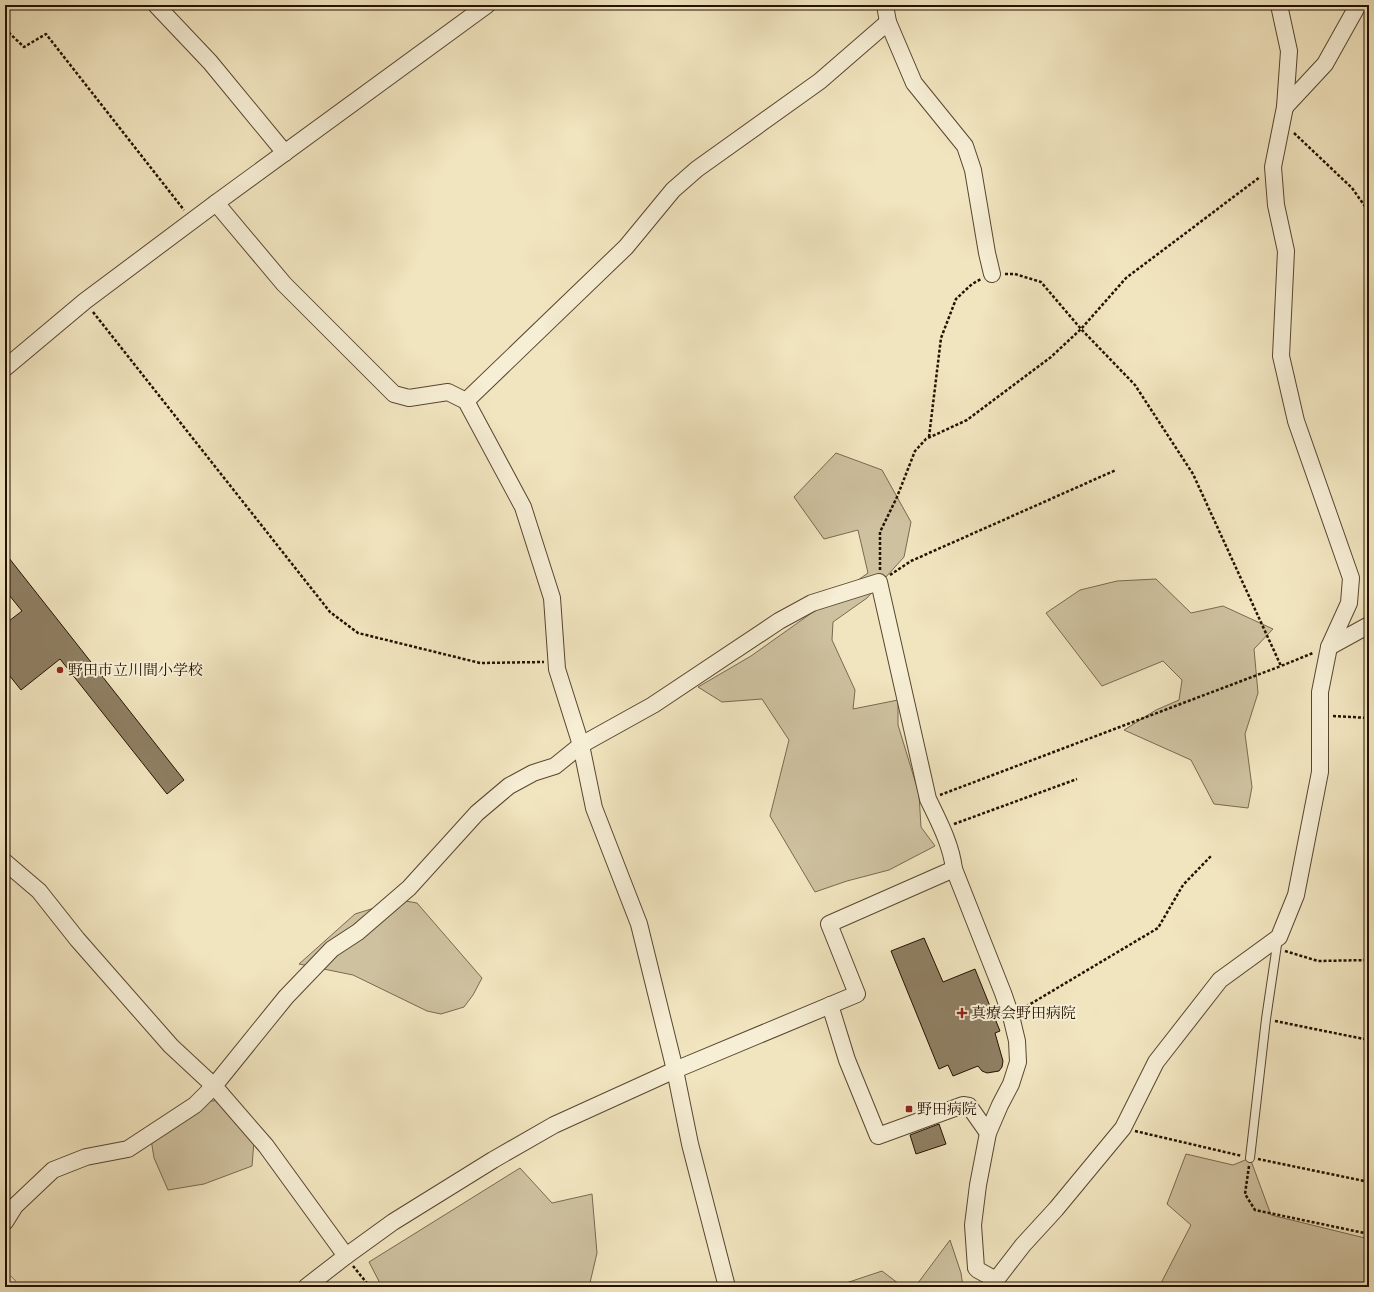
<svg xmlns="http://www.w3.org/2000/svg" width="1374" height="1292" font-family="'Old Standard TT','Noto Serif JP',serif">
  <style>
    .green { fill: #cec19f; stroke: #7a6950 }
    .building { fill: #8f7f63; stroke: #251100 }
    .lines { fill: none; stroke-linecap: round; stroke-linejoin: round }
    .service-casing { stroke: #584630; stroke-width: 10 }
    .minor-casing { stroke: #584630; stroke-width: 18 }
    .tertiary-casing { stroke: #584630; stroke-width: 20 }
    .path { stroke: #251100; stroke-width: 2.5; stroke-dasharray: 3 2; stroke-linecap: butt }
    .service { stroke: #f6eed5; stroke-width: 8 }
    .minor { stroke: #f6eed5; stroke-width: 16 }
    .tertiary { stroke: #f6eed5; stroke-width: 19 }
    .poi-dot { fill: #8f2418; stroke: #f6eed5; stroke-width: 1.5 }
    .labels { text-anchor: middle; stroke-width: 4; stroke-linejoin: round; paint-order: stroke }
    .poi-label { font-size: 15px; fill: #251100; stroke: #f6eed5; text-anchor: start }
  </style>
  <rect width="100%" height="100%" fill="#f1e5bf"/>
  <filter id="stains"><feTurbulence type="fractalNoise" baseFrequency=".005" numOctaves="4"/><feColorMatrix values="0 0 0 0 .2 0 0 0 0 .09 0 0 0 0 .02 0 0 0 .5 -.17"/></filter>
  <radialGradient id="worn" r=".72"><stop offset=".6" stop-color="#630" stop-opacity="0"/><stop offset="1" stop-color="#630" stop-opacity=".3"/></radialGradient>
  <!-- green -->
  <g class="green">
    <path d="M836 453 882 470 911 522 904 557 867 598 833 622 832 640 855 690 853 709 898 700V725L919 794 921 827 935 846 889 870 847 881 815 892 770 816 789 740 762 699 722 702 698 687 751 656 868 573 858 530 824 539 794 497Z"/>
    <path d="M1156 579 1191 613 1223 606 1273 629 1254 649 1258 693 1245 734 1252 787 1248 808 1214 804 1191 760 1124 730 1156 710 1179 700 1182 680 1163 661 1102 686 1046 613 1080 590 1117 581Z"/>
    <path d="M400 900 417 903 482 978 473 995 464 1007 441 1014 427 1011 353 975 299 964 355 914Z"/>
    <path d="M231 1098 254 1141 252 1166 204 1184 168 1190 154 1158 150 1133 206 1102Z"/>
    <path d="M1186 1154 1233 1165 1250 1158 1271 1215 1369 1239V1287H1159L1191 1225 1167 1204Z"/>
    <path d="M520 1168 552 1203 592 1194 597 1253 589 1287H382L369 1262Z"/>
    <path d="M950 1240 961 1273 963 1287H915Z"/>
    <path d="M882 1271 903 1287H841L843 1284Z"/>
  </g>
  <!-- building -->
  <g class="building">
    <path d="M5 553 184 780 167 794 60 659 21 690 5 670V624L22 611 5 590Z"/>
    <path d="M924 938 943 982 975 969 1000 1031 995 1033 1003 1061 1002 1067 999 1071 987 1073 982 1071 978 1066 953 1076 948 1065 939 1069 891 951Z"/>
    <path d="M939 1124 946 1144 916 1154 910 1135Z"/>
  </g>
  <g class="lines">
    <defs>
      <path id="service" d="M1250 1158 1266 1019 1278 938"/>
      <g id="minor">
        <path d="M156 5 210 62 285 153"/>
        <path d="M885 5 888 22 914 83 965 146 973 170 987 253 992 274"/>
        <path d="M1285 107 1325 64 1358 5"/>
        <path d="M216 203 284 284 394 394 409 398 448 392 466 401 523 507 552 598 557 669 581 745 594 808 639 924 675 1070 690 1144 727 1287"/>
        <path d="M5 368 85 301 216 203 487 5"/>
        <path d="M466 401 626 247 673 190 697 169 820 81 888 22"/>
        <path d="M1329 647 1369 625"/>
        <path d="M5 862 39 891 77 939 171 1046 214 1086 266 1146 346 1256"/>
        <path d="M830 1005 847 1060 878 1136 963 1105 969 1106 988 1133"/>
        <path d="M5 1222 15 1206 53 1170 86 1157 128 1149 195 1105 214 1086 286 997 332 949 358 932 409 888 477 813 509 786 533 773 555 766 581 745 653 705 779 621 812 603 879 582 928 799C939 822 951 844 954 869L1003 993 1011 1016 1017 1041 1018 1062 1011 1084 1000 1105 988 1133 978 1185 973 1225 976 1268 978 1270 996 1280"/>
        <path d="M306 1287 346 1256 393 1222 493 1160 554 1125 675 1070 857 994 829 924 954 869"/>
        <path d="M992 1287 996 1280 1023 1245 1056 1209 1123 1128 1156 1062 1220 980 1279 937 1296 895 1320 772V692L1329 647 1349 603 1351 578 1296 421 1281 356 1286 251 1276 205 1273 167 1285 107 1289 51 1279 5"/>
      </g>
      <path id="tertiary" d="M5 1284 8 1287"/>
    </defs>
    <!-- service casing -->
    <use href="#service" class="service-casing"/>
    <!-- minor casing -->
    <use href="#minor" class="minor-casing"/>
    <!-- tertiary casing -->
    <use href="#tertiary" class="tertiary-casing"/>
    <!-- path -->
    <g class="path">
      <path d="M5 29 24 47 46 34 184 210"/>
      <path d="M1294 133 1352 188 1369 212"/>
      <path d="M1005 274H1015L1041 282 1081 329 1135 385 1193 474 1281 666 1313 653"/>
      <path d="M93 312 330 612 358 633 480 663 544 662"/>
      <path d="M929 437 941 338 956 299 972 284 981 279"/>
      <path d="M880 570V532L897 497 915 451 926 439 967 420 1051 357 1081 329 1126 278 1260 177"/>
      <path d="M890 575 911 561 1116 470"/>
      <path d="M1333 716 1369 718"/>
      <path d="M940 795 1281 666"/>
      <path d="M954 824 1077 779"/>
      <path d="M1285 951 1318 961 1369 960"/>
      <path d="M1022 1009 1158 928 1183 885 1211 856"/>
      <path d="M1275 1021 1369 1040"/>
      <path d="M1135 1131 1242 1156"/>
      <path d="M1258 1159 1369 1182"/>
      <path d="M1249 1166 1245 1194 1255 1210 1369 1234"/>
      <path d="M353 1266 370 1287"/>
    </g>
    <!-- service -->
    <use href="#service" class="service"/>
    <!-- minor -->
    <use href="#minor" class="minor"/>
    <!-- tertiary -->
    <use href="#tertiary" class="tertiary"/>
  </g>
  <!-- markers -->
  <g class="poi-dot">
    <circle cx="60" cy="670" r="4"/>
    <path d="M960 1007h4v4h4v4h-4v4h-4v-4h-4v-4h4z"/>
    <rect x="905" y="1105" width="8" height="8" rx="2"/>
  </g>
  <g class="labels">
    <!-- poi labels -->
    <g class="poi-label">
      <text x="68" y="675">野田市立川間小学校</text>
      <text x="971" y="1018">真療会野田病院</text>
      <text x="917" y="1114">野田病院</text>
    </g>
  </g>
  <!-- margin -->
  <rect width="1374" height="1292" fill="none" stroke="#f1e5bf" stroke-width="20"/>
  <rect x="6" y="6" width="1362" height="1280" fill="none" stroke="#251100" stroke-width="2"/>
  <rect x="10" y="10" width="1354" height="1272" fill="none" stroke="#251100"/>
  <rect width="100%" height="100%" filter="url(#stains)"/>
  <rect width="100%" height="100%" fill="url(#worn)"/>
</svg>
